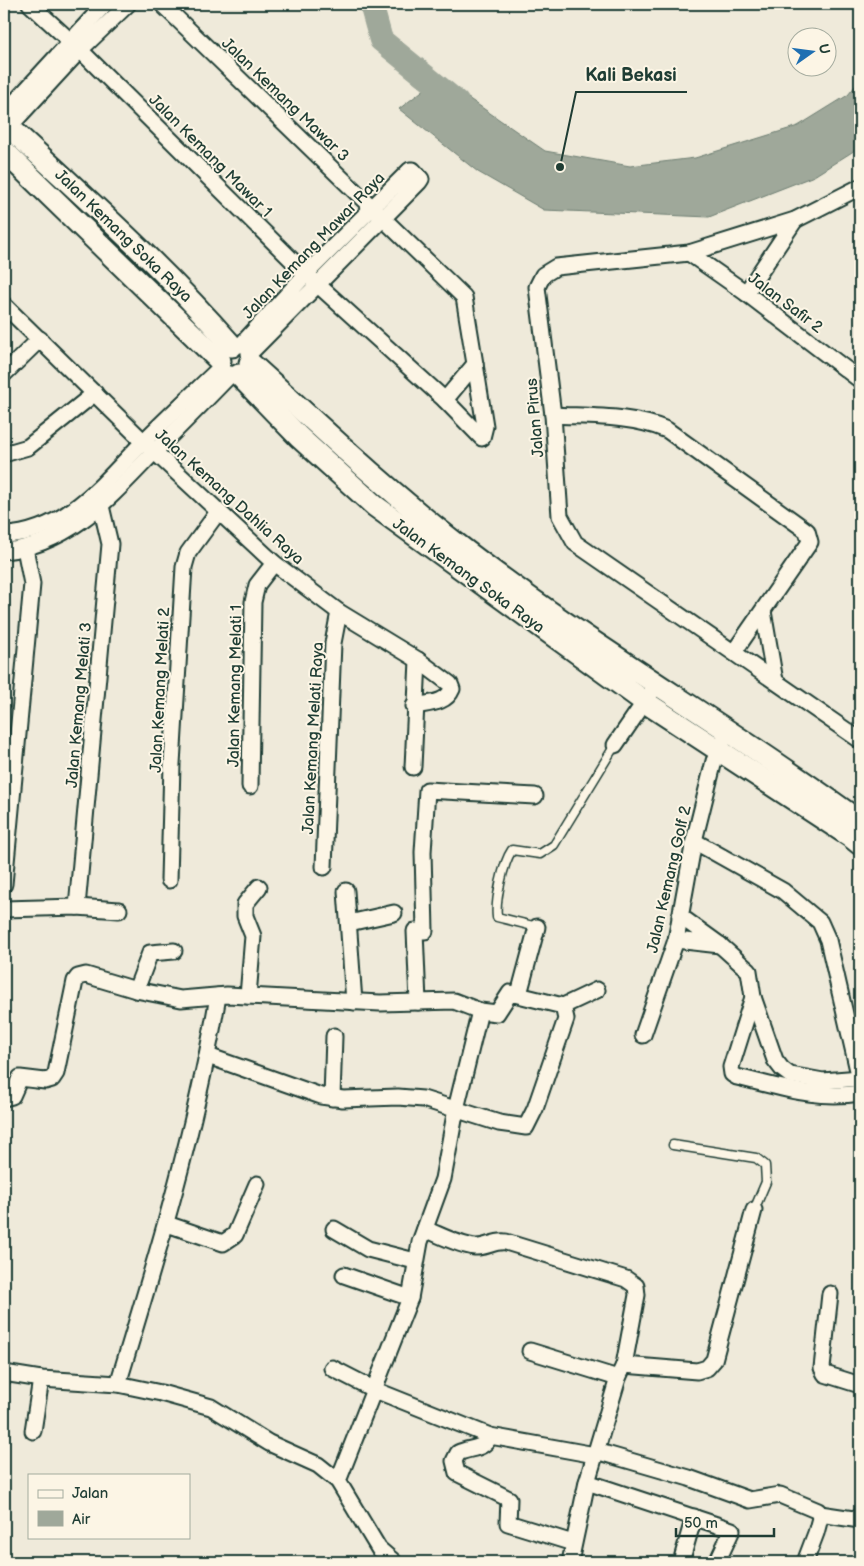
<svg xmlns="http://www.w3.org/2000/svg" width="864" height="1566" font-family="'Balsamiq Sans',sans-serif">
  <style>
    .water { fill: #9fa89a; stroke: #6c7d71 }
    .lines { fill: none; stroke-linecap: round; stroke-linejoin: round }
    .river { stroke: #9fa89a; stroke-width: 24 }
    .lane-casing { stroke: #1f3d34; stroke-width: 11 }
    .street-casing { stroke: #1f3d34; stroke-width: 19 }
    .secondary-casing { stroke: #1f3d34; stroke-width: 25 }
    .lane { stroke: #fcf5e5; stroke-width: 8 }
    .street { stroke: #fcf5e5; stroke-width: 15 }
    .secondary { stroke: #fcf5e5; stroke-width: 21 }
    .labels { text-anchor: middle; stroke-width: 4; stroke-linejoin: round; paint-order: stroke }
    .street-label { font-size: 16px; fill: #1f3d34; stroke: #fcf5e5 }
    .leader { fill: none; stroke: #1f3d34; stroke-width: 2 }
    .callout-dot { fill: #1f3d34; stroke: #fcf5e5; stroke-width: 2 }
    .callout-label { font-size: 18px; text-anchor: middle; font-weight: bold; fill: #1f3d34; stroke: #fcf5e5; stroke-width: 4; stroke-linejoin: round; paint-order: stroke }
  </style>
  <rect width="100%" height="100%" fill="#efeada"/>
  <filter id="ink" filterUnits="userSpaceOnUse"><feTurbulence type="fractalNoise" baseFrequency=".02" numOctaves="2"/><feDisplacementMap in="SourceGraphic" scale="10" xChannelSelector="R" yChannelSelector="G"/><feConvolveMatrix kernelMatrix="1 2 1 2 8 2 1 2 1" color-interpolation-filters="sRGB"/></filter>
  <g filter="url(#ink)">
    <!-- water -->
    <path class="water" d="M439 78 545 151 630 166 695 158 798 126 848 95 860 80V147L814 176 709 217 544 210 478 172 399 109Z"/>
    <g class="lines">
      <!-- river -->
      <path class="river" d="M371 4 381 40 457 102"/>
      <defs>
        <g id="lane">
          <path d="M537 927 497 917C495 901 503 863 512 850L540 854 554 845 615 745"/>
          <path d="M673 1145 756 1158 765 1165 766 1182 754 1210"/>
        </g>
        <g id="street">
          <path d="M30 4 80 50 306 274 445 400 475 364 464 297 162 4"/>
          <path d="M4 114 105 4"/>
          <path d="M10 126 80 50 128 4"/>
          <path d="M860 187 795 220 689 253 556 267 543 275 537 287 553 415 560 516 575 543 860 740"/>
          <path d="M689 253 746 293 860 380"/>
          <path d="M746 293 795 220"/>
          <path d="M4 305 144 442 274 563 339 612 418 660 450 684 452 689C446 704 428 703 414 706"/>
          <path d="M241 345 306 274 410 170H413L421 179 419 182 249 354"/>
          <path d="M4 374 40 339"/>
          <path d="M445 400 482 438 485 426 475 364"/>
          <path d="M553 415C590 417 632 415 667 430L807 531 810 542 734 652"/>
          <path d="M4 454 28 447 95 393"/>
          <path d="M4 535C66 533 105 481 145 440 170 415 196 391 222 366"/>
          <path d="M4 551C71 545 112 495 156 450 181 425 206 400 231 374"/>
          <path d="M763 611 775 681"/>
          <path d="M615 745 650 694"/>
          <path d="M413 767 418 660"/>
          <path d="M250 786 253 602 257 585 274 563"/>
          <path d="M694 841 783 891 820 922 828 940 860 1079"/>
          <path d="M324 867 333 643 339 612"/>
          <path d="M169 880 172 764 184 567 188 553 218 512"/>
          <path d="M4 884 32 584 25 548"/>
          <path d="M346 891 354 1002"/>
          <path d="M77 907 110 544 101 506"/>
          <path d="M4 909 77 907 119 910"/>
          <path d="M680 916 720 945 749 971 753 997 775 1060 782 1069 790 1075 823 1081 860 1078"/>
          <path d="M349 923 394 913"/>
          <path d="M676 940 720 945"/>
          <path d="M136 990 150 953 174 951"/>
          <path d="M519 994 537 927"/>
          <path d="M248 996 253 936 245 916V904L259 887"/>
          <path d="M753 997 731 1067 732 1074 737 1077C780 1087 816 1100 860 1093"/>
          <path d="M418 1002 415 931H425L423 852 427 790 535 796"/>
          <path d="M563 1006 597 990"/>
          <path d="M643 1035 676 940 694 841 714 761 723 741"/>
          <path d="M4 1098 12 1096 20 1078 45 1081 52 1079 56 1073 75 981 78 977 86 975 136 990 181 999 227 995 380 1003 454 1001 480 1011 497 1013 510 993 563 1006 566 1019 535 1109 526 1127 499 1123 423 1099 398 1097 343 1099 321 1096 208 1056"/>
          <path d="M332 1098 334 1036"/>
          <path d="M167 1224 223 1243 235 1235 257 1184"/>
          <path d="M334 1229 368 1249 415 1261"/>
          <path d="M425 1229C440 1235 458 1245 475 1247 486 1248 495 1240 506 1242L626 1279 636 1286 637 1295 624 1365 618 1378 587 1482 570 1562"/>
          <path d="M344 1275 410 1298"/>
          <path d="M830 1294 822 1368 825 1374 860 1385"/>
          <path d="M530 1351 618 1378"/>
          <path d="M624 1365 697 1371 707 1368 714 1360 754 1210"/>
          <path d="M332 1368 375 1390 490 1436 595 1455"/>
          <path d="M4 1373 41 1379 118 1384 161 1393 211 1407 269 1443 318 1465 338 1481 379 1549 394 1562"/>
          <path d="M118 1384C157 1256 196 1128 218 996"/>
          <path d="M33 1431 41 1379"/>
          <path d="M490 1436C484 1450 471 1447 458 1453L454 1461 457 1473 509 1499 508 1523 573 1543"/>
          <path d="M596 1451 689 1478 750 1500 780 1495 818 1511 820 1518 816 1533 805 1562"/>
          <path d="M338 1481 410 1298 420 1242 443 1179 456 1109 480 1011"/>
          <path d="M587 1482 732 1530 717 1562"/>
          <path d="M820 1514 860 1520"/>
          <path d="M681 1562 694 1517"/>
        </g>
        <g id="secondary">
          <path d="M11 129C87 199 164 268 232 346"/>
          <path d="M4 151 220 361"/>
          <path d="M250 363C318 424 385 489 458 545 587 645 729 726 860 822"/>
          <path d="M239 375 299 437 375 506 645 702 850 836 860 844"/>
        </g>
      </defs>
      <!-- lane casing -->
      <use href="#lane" class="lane-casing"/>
      <!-- street casing -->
      <use href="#street" class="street-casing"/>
      <!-- secondary casing -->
      <use href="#secondary" class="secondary-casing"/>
      <!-- lane -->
      <use href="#lane" class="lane"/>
      <!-- street -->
      <use href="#street" class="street"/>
      <!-- secondary -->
      <use href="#secondary" class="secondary"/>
    </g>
  </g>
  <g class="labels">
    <!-- street labels -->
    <g class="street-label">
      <text transform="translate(286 99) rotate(44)" y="6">Jalan Kemang Mawar 3</text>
      <text transform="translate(211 155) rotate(45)" y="6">Jalan Kemang Mawar 1</text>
      <text transform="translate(124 235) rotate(44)" y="6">Jalan Kemang Soka Raya</text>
      <text transform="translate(313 245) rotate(-46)" y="6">Jalan Kemang Mawar Raya</text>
      <text transform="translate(786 302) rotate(37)" y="6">Jalan Safir 2</text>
      <text transform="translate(534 418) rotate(-95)" y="6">Jalan Pirus</text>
      <text transform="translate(230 496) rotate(42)" y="6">Jalan Kemang Dahlia Raya</text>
      <text transform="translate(469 575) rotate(36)" y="6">Jalan Kemang Soka Raya</text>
      <text transform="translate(234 686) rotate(-89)" y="6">Jalan Kemang Melati 1</text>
      <text transform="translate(159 690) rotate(-87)" y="6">Jalan Kemang Melati 2</text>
      <text transform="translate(78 705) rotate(-85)" y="6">Jalan Kemang Melati 3</text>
      <text transform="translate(312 738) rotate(-87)" y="6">Jalan Kemang Melati Raya</text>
      <text transform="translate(668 879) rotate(-77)" y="6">Jalan Kemang Golf 2</text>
    </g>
  </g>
  <!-- callouts -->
  <path class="leader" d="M560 167L576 92H687"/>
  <circle class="callout-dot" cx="560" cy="167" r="5"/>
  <g class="callout-label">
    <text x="631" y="81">Kali Bekasi</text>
  </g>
  <!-- margin -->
  <rect width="864" height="1566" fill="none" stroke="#fcf5e5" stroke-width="20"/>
  <rect x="10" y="10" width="844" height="1546" fill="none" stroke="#1f3d34" stroke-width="2" filter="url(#ink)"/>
  <!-- legend -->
  <rect x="28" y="1474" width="162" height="65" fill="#fcf5e5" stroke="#a4ab9e"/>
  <rect x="38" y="1490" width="25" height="8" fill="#fcf5e5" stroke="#a4ab9e"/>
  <text x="72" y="1498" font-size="15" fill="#1f3d34">Jalan</text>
  <rect x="38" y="1511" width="25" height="15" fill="#9fa89a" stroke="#a4ab9e"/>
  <text x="72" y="1524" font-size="15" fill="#1f3d34">Air</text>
  <!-- north arrow -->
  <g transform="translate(812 52) rotate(76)"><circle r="24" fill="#fcf5e5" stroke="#a4ab9e"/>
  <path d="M0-4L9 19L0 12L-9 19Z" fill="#1f6fb2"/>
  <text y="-8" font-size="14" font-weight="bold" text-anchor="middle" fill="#1f3d34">U</text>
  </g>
  <!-- scale -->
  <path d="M676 1528v8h98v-8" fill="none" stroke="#1f3d34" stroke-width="2.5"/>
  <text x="684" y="1528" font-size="15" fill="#1f3d34" stroke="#fcf5e5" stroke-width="4" paint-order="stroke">50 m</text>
</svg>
